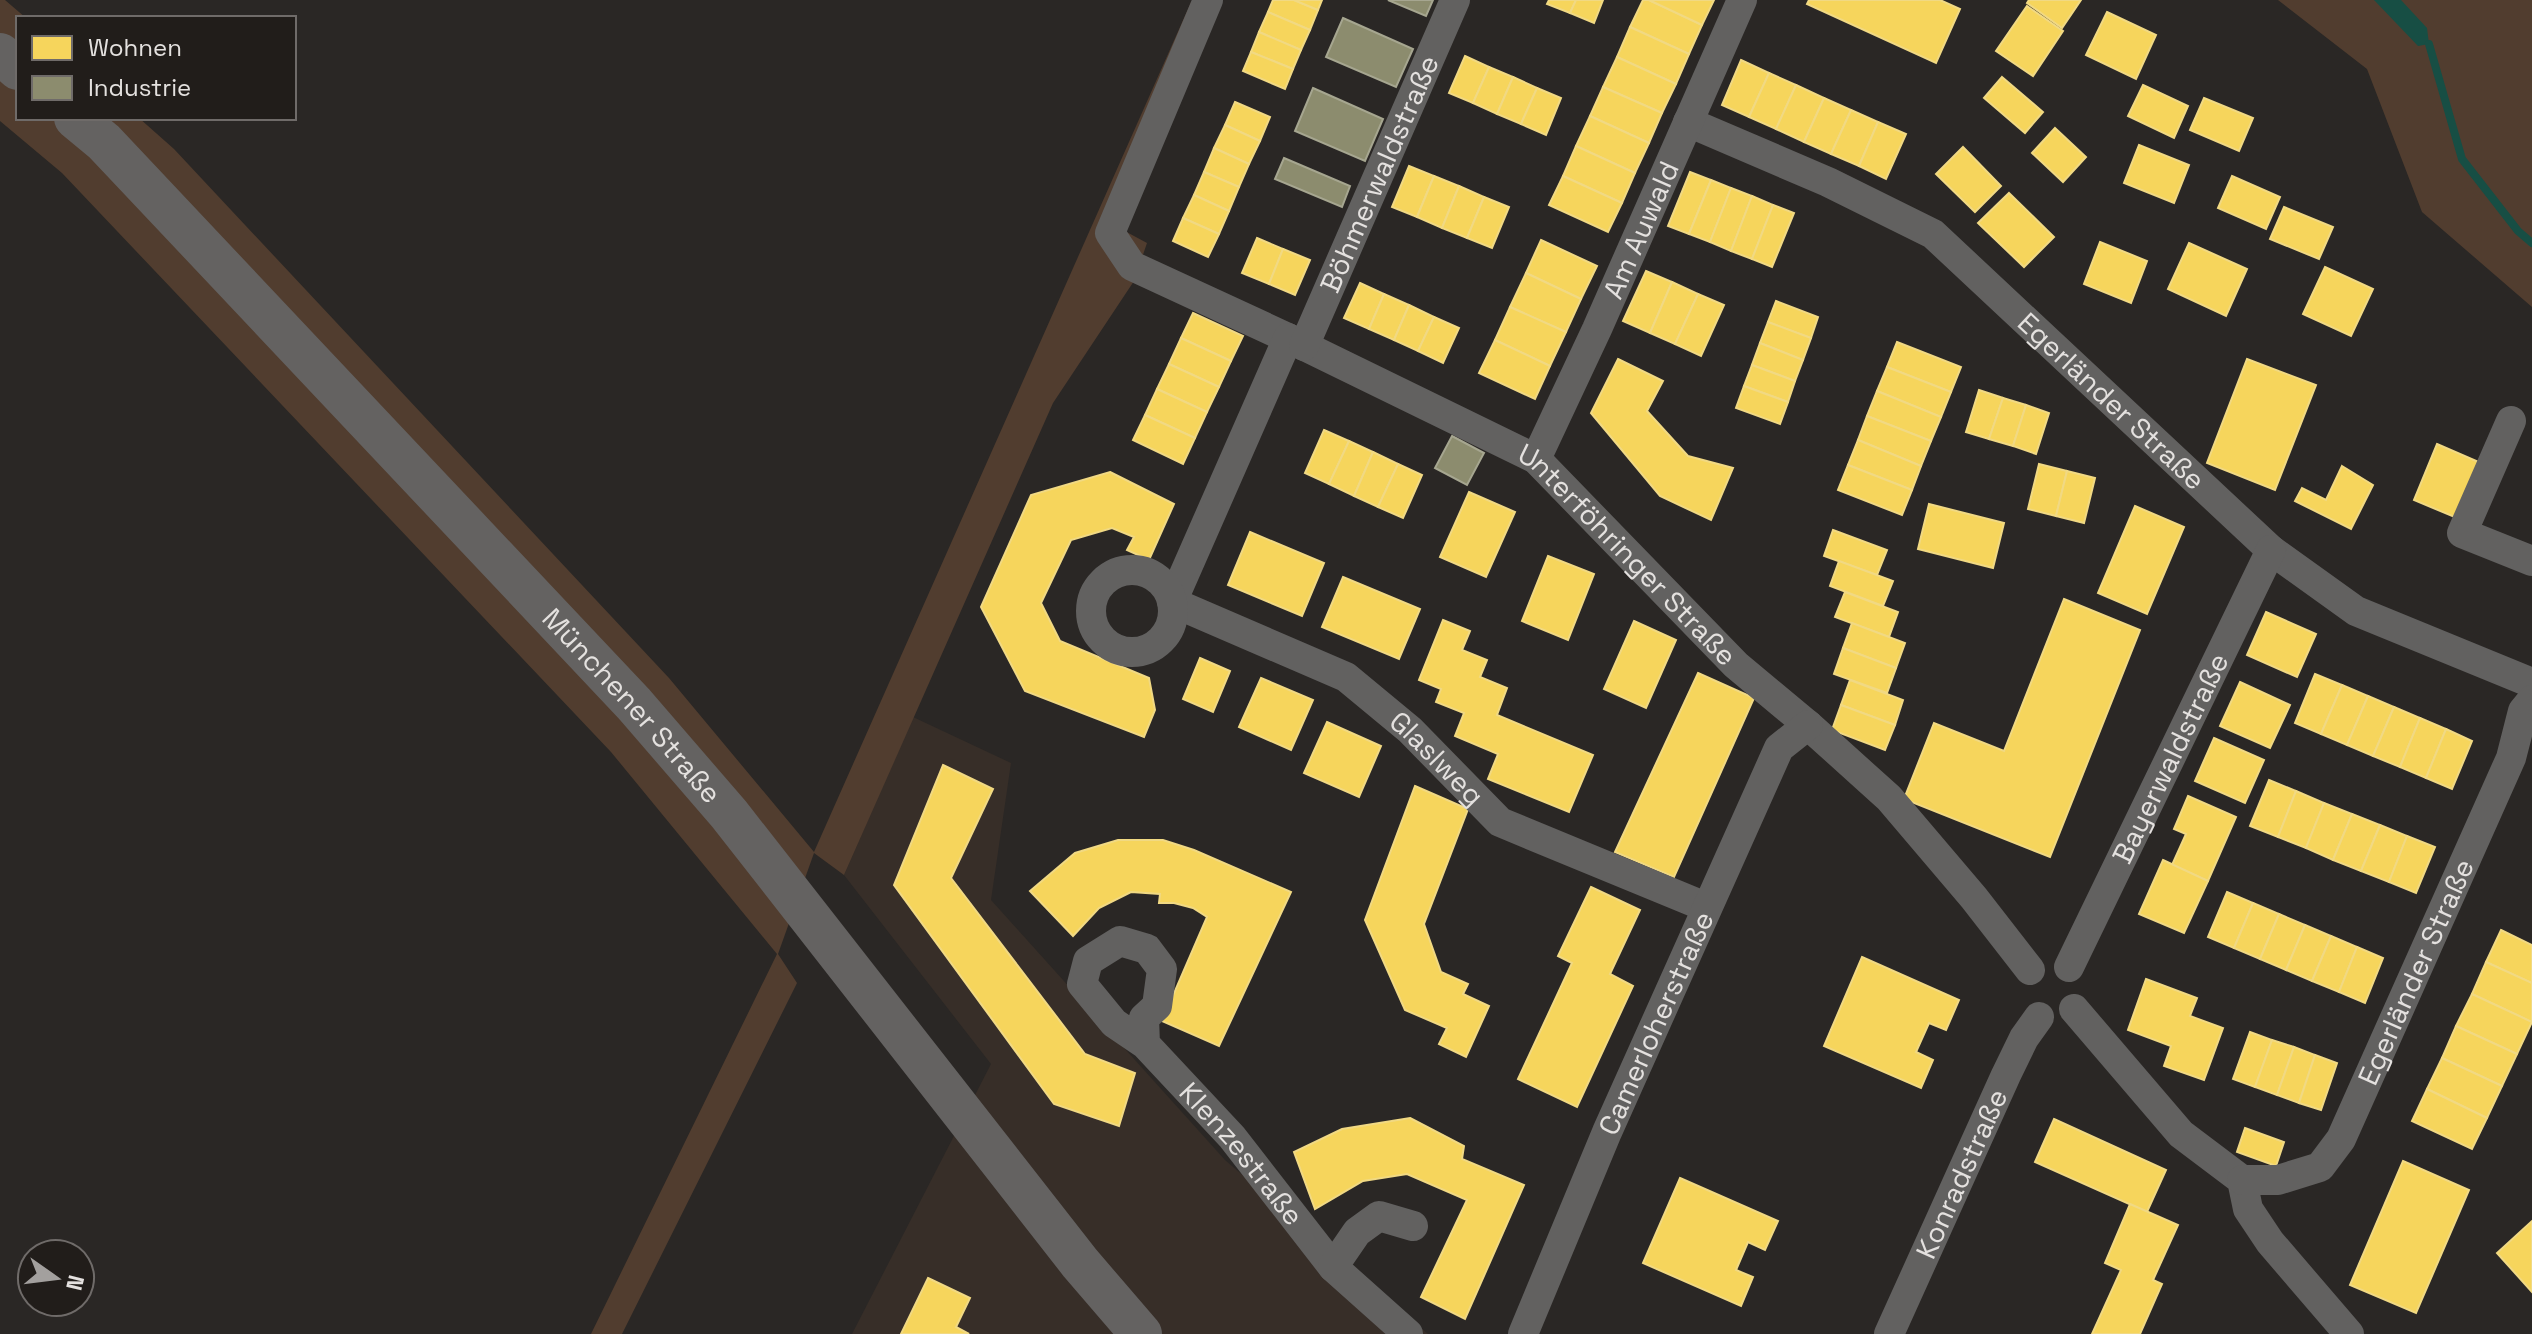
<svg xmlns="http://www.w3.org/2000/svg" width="2532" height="1334" font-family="'Space Grotesk',sans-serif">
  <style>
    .built { fill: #372e28 }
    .green { fill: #513d2f }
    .water { fill: #174e44 }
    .homes { fill: #f6d55c; stroke: #f1d983; stroke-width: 2 }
    .industry { fill: #8c8c6e; stroke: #a6a690; stroke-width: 2 }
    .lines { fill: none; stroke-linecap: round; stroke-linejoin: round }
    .stream { stroke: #174e44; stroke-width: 8 }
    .minor { stroke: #626160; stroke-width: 30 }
    .secondary { stroke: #646261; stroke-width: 42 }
    .labels { text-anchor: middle; stroke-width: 8; stroke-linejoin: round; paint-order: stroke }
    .street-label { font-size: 28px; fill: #e4e1df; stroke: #211d1a }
  </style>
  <rect width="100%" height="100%" fill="#2a2725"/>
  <!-- built -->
  <path class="built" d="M913 717 1011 763 991 900 1225 1160 1428 1334H852L991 1064 844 875Z"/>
  <!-- green -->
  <g class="green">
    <path d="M0 0H5L26 18H18V118H139L174 149 669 678 814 852 1192 0 1121 229 1147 243 1134 281 1053 403 844 875 814 853 778 954 797 983 622 1334H591L777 954 611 752 62 173 0 121Z"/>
    <path d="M2278 0H2532V307L2422 212 2367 69Z"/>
  </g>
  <!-- water -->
  <path class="water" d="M2374 0H2401L2427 28 2429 44 2418 46Z"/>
  <!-- homes -->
  <g class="homes">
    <path d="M1273 0H1294L1318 10 1310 30 1268 12Z"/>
    <path d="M1294 0H1322L1318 10Z"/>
    <path d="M1549 0H1576L1570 13 1547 4Z"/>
    <path d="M1576 0H1603L1594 23 1570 13Z"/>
    <path d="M1643 0H1649L1702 25 1689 54 1630 27Z"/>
    <path d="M1649 0H1714L1702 25Z"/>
    <path d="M1809 0H1940L1960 9 1936 63 1807 4Z"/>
    <path d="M2029 0H2081L2062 28 2027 3Z"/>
    <path d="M2027 6 2063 31 2033 76 1996 51Z"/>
    <path d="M1268 12 1310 30 1301 50 1259 32Z"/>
    <path d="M2107 12 2156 35 2136 79 2086 55Z"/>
    <path d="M1630 27 1689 54 1676 84 1617 57Z"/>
    <path d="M1259 32 1301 50 1293 69 1251 52Z"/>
    <path d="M1251 52 1293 69 1285 89 1243 71Z"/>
    <path d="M1465 56 1489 67 1473 103 1449 93Z"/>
    <path d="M1617 57 1676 84 1662 113 1603 87Z"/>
    <path d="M1741 60 1769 73 1749 117 1722 105Z"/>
    <path d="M1489 67 1513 77 1497 114 1473 103Z"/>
    <path d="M1769 73 1796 85 1776 129 1749 117Z"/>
    <path d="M1513 77 1537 88 1521 124 1497 114Z"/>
    <path d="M2002 77 2043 112 2025 133 1984 98Z"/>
    <path d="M1796 85 1824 98 1804 142 1776 129Z"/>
    <path d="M2143 85 2188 106 2174 138 2128 116Z"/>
    <path d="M1603 87 1662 113 1649 143 1590 116Z"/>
    <path d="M1537 88 1561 98 1546 135 1521 124Z"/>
    <path d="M1824 98 1851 110 1831 154 1804 142Z"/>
    <path d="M2204 98 2253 118 2239 151 2190 130Z"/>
    <path d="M1235 102 1270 117 1260 141 1225 125Z"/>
    <path d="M1851 110 1878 122 1859 166 1831 154Z"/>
    <path d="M1590 116 1649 143 1635 173 1576 146Z"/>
    <path d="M1878 122 1906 134 1886 179 1859 166Z"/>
    <path d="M1225 125 1260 141 1249 164 1214 148Z"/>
    <path d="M2055 128 2086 157 2063 182 2032 153Z"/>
    <path d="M2139 145 2189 165 2174 203 2124 183Z"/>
    <path d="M1576 146 1635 173 1622 203 1563 176Z"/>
    <path d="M1963 147 2001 186 1975 212 1936 174Z"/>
    <path d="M1214 148 1249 164 1239 187 1204 172Z"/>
    <path d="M1409 166 1434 176 1417 217 1392 207Z"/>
    <path d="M1204 172 1239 187 1229 211 1194 195Z"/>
    <path d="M1690 172 1711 180 1689 234 1668 226Z"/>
    <path d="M1434 176 1459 186 1442 228 1417 217Z"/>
    <path d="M1563 176 1622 203 1608 232 1549 205Z"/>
    <path d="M2232 176 2280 197 2266 229 2218 208Z"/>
    <path d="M1711 180 1731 188 1710 242 1689 234Z"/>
    <path d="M1459 186 1484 197 1467 238 1442 228Z"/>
    <path d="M1731 188 1752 196 1731 251 1710 242Z"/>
    <path d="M2009 193 2054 237 2024 267 1978 223Z"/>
    <path d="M1194 195 1229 211 1219 234 1183 218Z"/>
    <path d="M1752 196 1773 205 1752 259 1731 251Z"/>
    <path d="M1484 197 1509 207 1492 248 1467 238Z"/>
    <path d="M1773 205 1794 213 1772 267 1752 259Z"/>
    <path d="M2284 207 2333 227 2319 259 2270 239Z"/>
    <path d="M1183 218 1219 234 1208 257 1173 241Z"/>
    <path d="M1257 238 1283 249 1269 284 1242 273Z"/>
    <path d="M1541 240 1597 266 1581 299 1526 273Z"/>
    <path d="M2100 242 2147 261 2131 303 2084 284Z"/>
    <path d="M2189 243 2247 269 2226 316 2168 289Z"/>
    <path d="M1283 249 1310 260 1295 295 1269 284Z"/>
    <path d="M2325 267 2373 289 2351 336 2303 314Z"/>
    <path d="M1646 271 1672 282 1650 333 1623 321Z"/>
    <path d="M1526 273 1581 299 1566 332 1510 307Z"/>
    <path d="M1672 282 1698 294 1675 344 1650 333Z"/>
    <path d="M1360 283 1384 294 1369 329 1344 318Z"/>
    <path d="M1384 294 1409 305 1394 340 1369 329Z"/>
    <path d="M1698 294 1724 305 1701 356 1675 344Z"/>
    <path d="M1776 301 1818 317 1811 338 1768 322Z"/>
    <path d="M1409 305 1434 317 1418 351 1394 340Z"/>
    <path d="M1510 307 1566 332 1550 366 1495 340Z"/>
    <path d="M1193 313 1243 336 1231 361 1181 338Z"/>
    <path d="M1434 317 1459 328 1443 363 1418 351Z"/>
    <path d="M1768 322 1811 338 1803 360 1760 343Z"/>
    <path d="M1181 338 1231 361 1219 387 1169 364Z"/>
    <path d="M1495 340 1550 366 1535 399 1479 373Z"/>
    <path d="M1897 342 1961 367 1951 392 1887 367Z"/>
    <path d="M1760 343 1803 360 1795 381 1752 365Z"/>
    <path d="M1618 359 1663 381 1647 411 1688 456 1733 468 1711 520 1660 496 1591 413Z"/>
    <path d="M2247 359 2316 385 2275 490 2207 463Z"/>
    <path d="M1169 364 1219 387 1207 412 1157 389Z"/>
    <path d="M1752 365 1795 381 1788 402 1744 386Z"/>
    <path d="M1887 367 1951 392 1941 417 1877 391Z"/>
    <path d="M1744 386 1788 402 1780 424 1736 408Z"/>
    <path d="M1157 389 1207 412 1195 438 1145 415Z"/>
    <path d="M1979 390 2003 398 1989 439 1966 432Z"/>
    <path d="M1877 391 1941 417 1931 441 1867 416Z"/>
    <path d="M2003 398 2026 405 2013 446 1989 439Z"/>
    <path d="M2026 405 2049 413 2036 454 2013 446Z"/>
    <path d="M1145 415 1195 438 1183 464 1133 440Z"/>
    <path d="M1867 416 1931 441 1921 466 1858 440Z"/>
    <path d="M1324 430 1349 441 1329 484 1305 473Z"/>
    <path d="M1858 440 1921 466 1912 490 1848 465Z"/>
    <path d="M1349 441 1373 452 1354 496 1329 484Z"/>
    <path d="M2437 444 2481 463 2457 518 2414 500Z"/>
    <path d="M1373 452 1398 464 1378 507 1354 496Z"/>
    <path d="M1398 464 1422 475 1403 518 1378 507Z"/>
    <path d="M2039 464 2067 471 2056 516 2028 509Z"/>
    <path d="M1848 465 1912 490 1902 515 1838 490Z"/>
    <path d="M2342 466 2373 485 2351 529 2295 501 2302 488 2326 500Z"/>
    <path d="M2067 471 2095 478 2084 523 2056 516Z"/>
    <path d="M1110 472 1174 504 1149 560 1127 550 1134 537 1112 528 1071 540 1041 603 1060 641 1149 678 1155 710 1144 737 1025 691 981 607 1031 495Z"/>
    <path d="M1469 492 1515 512 1486 577 1440 557Z"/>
    <path d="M1929 504 2004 523 1993 568 1918 549Z"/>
    <path d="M2135 506 2184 527 2147 614 2098 593Z"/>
    <path d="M1833 530 1887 550 1877 575 1824 556Z"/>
    <path d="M1250 532 1324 563 1302 616 1228 585Z"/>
    <path d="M1548 556 1594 574 1568 640 1522 621Z"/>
    <path d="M1839 561 1893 581 1883 606 1830 586Z"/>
    <path d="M1343 577 1420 609 1399 659 1322 627Z"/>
    <path d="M1845 592 1898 612 1889 637 1835 617Z"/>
    <path d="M2064 599 2140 630 2050 857 1904 799 1934 723 2004 751Z"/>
    <path d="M2266 612 2316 634 2297 677 2247 655Z"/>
    <path d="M1443 620 1470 631 1462 650 1487 660 1480 677 1507 688 1497 715 1593 755 1569 812 1488 779 1498 754 1455 736 1464 713 1436 702 1441 689 1419 680Z"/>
    <path d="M1634 621 1676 640 1646 708 1604 689Z"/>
    <path d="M1852 623 1905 643 1896 668 1843 648Z"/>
    <path d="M1843 648 1896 668 1887 693 1834 674Z"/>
    <path d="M1200 658 1230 671 1213 712 1183 699Z"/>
    <path d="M1698 673 1754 698 1674 877 1615 852Z"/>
    <path d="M2315 674 2342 685 2321 734 2295 723Z"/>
    <path d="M1261 678 1313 700 1291 750 1239 727Z"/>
    <path d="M1850 680 1903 700 1895 725 1841 705Z"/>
    <path d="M2240 682 2290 705 2270 748 2220 726Z"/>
    <path d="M2342 685 2368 696 2347 745 2321 734Z"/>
    <path d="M2368 696 2394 707 2373 756 2347 745Z"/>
    <path d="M1841 705 1895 725 1885 750 1832 730Z"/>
    <path d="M2394 707 2420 718 2400 767 2373 756Z"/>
    <path d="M2420 718 2446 729 2426 778 2400 767Z"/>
    <path d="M1327 722 1381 746 1359 797 1304 773Z"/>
    <path d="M2446 729 2472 741 2452 789 2426 778Z"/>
    <path d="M2214 738 2264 760 2245 803 2195 781Z"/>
    <path d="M943 765 993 789 951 878 1085 1054 1135 1073 1119 1126 1054 1104 894 885Z"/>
    <path d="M2269 780 2296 791 2278 837 2250 826Z"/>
    <path d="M1415 786 1468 809 1424 924 1441 972 1468 984 1463 994 1489 1006 1466 1057 1439 1044 1447 1028 1405 1010 1365 920Z"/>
    <path d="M2296 791 2324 803 2306 848 2278 837Z"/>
    <path d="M2188 796 2236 817 2208 881 2172 865 2186 834 2174 829Z"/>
    <path d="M2324 803 2352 814 2333 860 2306 848Z"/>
    <path d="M2352 814 2380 825 2361 871 2333 860Z"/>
    <path d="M2380 825 2407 836 2389 882 2361 871Z"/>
    <path d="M2407 836 2435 847 2416 893 2389 882Z"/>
    <path d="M1118 840H1163L1194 850 1291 892 1219 1046 1162 1021 1207 917 1193 908 1174 903H1159L1160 894 1131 892 1099 908 1073 936 1030 891 1075 853Z"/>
    <path d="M2163 860 2208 881 2184 933 2139 914Z"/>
    <path d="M1591 887 1640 910 1610 974 1633 986 1577 1107 1518 1079 1572 963 1558 956Z"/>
    <path d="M2227 892 2253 903 2234 948 2208 937Z"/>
    <path d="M2253 903 2279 914 2260 959 2234 948Z"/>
    <path d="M2279 914 2305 925 2286 970 2260 959Z"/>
    <path d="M2305 925 2331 936 2312 981 2286 970Z"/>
    <path d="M2501 930 2532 945V983L2486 962Z"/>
    <path d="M2331 936 2357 947 2339 992 2312 981Z"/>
    <path d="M2357 947 2383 958 2365 1003 2339 992Z"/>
    <path d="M1862 957 1959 1000 1946 1030 1929 1023 1916 1052 1933 1060 1921 1088 1824 1046Z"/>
    <path d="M2486 962 2532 983V1022L2472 994Z"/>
    <path d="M2146 979 2197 998 2190 1016 2223 1028 2204 1080 2164 1066 2171 1046 2128 1030Z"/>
    <path d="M2472 994 2532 1022 2517 1054 2456 1026Z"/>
    <path d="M2456 1026 2517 1054 2502 1086 2442 1058Z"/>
    <path d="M2250 1032 2272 1040 2255 1087 2233 1079Z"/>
    <path d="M2272 1040 2294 1047 2277 1095 2255 1087Z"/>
    <path d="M2294 1047 2315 1055 2299 1103 2277 1095Z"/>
    <path d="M2315 1055 2337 1063 2321 1110 2299 1103Z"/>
    <path d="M2442 1058 2502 1086 2487 1118 2427 1089Z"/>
    <path d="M2427 1089 2487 1118 2472 1149 2412 1121Z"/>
    <path d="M1410 1118 1464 1146 1462 1159 1524 1185 1465 1319 1421 1297 1467 1200 1407 1174 1363 1181 1315 1209 1294 1152 1342 1129Z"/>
    <path d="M2054 1119 2166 1170 2147 1212 2035 1162Z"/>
    <path d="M2245 1128 2284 1142 2276 1166 2237 1152Z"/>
    <path d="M2403 1161 2469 1190 2416 1313 2350 1285Z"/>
    <path d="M1680 1178 1778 1221 1765 1250 1748 1242 1736 1270 1753 1277 1741 1306 1643 1263Z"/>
    <path d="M2130 1204 2178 1225 2153 1280 2162 1284 2140 1334H2092L2121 1270 2105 1263Z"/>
    <path d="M2532 1221V1292L2497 1253Z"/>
    <path d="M928 1278 970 1298 956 1327 969 1334H901Z"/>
  </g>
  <!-- industry -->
  <g class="industry">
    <path d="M1388 0H1433L1426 16Z"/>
    <path d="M1343 18 1413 49 1396 87 1326 57Z"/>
    <path d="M1313 88 1383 119 1365 161 1295 131Z"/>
    <path d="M1284 158 1350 186 1342 207 1275 179Z"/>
    <path d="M1452 436 1484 453 1467 485 1435 468Z"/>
  </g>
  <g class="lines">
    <!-- stream -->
    <path class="stream" d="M2429 44 2462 159 2518 231 2532 243"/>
    <!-- minor -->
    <g class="minor">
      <path id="s1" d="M1208 0 1110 233 1132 266 1288 338 1536 459 1736 665 1808 725 1889 798 1974 898 2030 970"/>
      <path id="s2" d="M1688 122 1828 182 1933 234 2271 550 2356 611 2532 683"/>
      <path id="s3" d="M1288 338 1172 602 1346 677 1410 730 1500 822 1706 907"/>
      <path id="s4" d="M1304 346 1455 0"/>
      <path d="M2511 421 2462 533 2532 561"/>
      <path id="s5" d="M1536 459 1597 329 1742 0"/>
      <circle cx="1132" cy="611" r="41"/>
      <path id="s6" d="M2069 967 2271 550"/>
      <path d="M2074 1009 2181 1134 2242 1180 2248 1209 2270 1242 2349 1334"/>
      <path id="s7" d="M1145 1044 1144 1018 1157 1006 1162 969 1147 949 1120 941 1088 961 1082 984 1114 1023 1145 1044 1232 1137 1333 1267"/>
      <path id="s8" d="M2242 1180H2278L2320 1167 2341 1139 2511 758 2523 711 2532 700"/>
      <path d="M1408 1334 1333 1267 1357 1232 1379 1216 1413 1226"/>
      <path id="s9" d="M1523 1334 1607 1132 1779 748 1808 725"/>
      <path id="s10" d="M1889 1334 2006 1075 2024 1038 2039 1017"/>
    </g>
    <!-- secondary -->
    <g class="secondary">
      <path d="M0 54 18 69"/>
      <path id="s11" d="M75 118 104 142 634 704 729 814 1080 1263 1141 1334"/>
    </g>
  </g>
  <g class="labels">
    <!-- street labels -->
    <g class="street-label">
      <text dy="10" stroke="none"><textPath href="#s4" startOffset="188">Böhmerwaldstraße</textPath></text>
      <text dy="10" stroke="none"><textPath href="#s5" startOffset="252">Am Auwald</textPath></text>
      <text dy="10" stroke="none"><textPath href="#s2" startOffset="514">Egerländer Straße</textPath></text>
      <text dy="10" stroke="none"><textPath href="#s1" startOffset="872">Unterföhringer Straße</textPath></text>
      <text dy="10" stroke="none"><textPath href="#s11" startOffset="810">Münchener Straße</textPath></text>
      <text dy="10" stroke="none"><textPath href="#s6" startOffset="232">Bayerwaldstraße</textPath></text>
      <text dy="10" stroke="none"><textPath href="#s3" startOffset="600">Glaslweg</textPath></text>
      <text dy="10" stroke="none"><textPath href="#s8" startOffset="298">Egerländer Straße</textPath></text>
      <text dy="10" stroke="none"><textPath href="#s9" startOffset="338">Camerloherstraße</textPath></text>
      <text dy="10" stroke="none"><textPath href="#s7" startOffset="430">Klenzestraße</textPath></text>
      <text dy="10" stroke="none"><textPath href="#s10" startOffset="176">Konradstraße</textPath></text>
    </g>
  </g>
  <!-- legend -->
  <rect x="16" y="16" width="280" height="104" fill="#211d1a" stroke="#6f6b69" stroke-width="2"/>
  <rect x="32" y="36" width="40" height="24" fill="#f6d55c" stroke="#6f6b69" stroke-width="2"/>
  <text x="88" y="56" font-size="24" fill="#e4e1df">Wohnen</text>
  <rect x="32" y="76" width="40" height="24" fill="#8c8c6e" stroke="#6f6b69" stroke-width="2"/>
  <text x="88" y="96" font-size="24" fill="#e4e1df">Industrie</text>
  <!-- north arrow -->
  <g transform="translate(56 1278) rotate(104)"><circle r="38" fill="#211d1a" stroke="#6f6b69" stroke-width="2"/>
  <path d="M0-6L14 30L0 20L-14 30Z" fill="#a3a09e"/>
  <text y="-12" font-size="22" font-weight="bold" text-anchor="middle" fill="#e4e1df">N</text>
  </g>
</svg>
